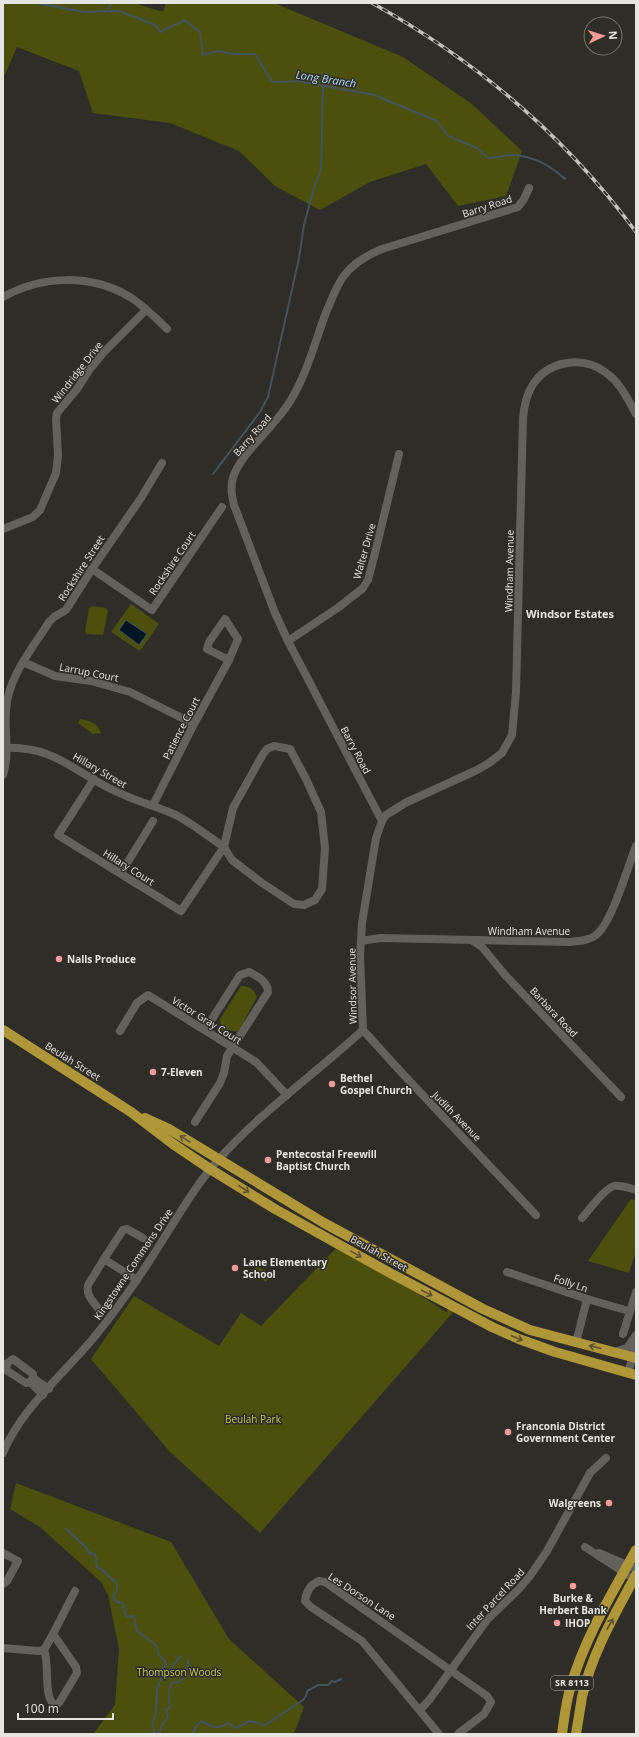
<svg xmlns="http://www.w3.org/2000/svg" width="639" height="1737" font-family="'Open Sans',sans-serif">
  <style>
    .green { fill: #4c500d }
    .water { fill: #001424; stroke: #45535d }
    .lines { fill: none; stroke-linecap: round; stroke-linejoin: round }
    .stream { stroke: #45535d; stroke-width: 2 }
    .minor { stroke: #63615c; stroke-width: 8 }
    .major { stroke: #af9639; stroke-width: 10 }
    .rail-casing { stroke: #c2c1be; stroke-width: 3.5 }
    .rail { stroke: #2f2d28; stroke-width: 2; stroke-dasharray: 6; stroke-linecap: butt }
    .oneway { stroke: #5c522e }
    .poi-dot { fill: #f59b99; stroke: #2f2d28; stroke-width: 1.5 }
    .labels { text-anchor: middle; stroke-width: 3; stroke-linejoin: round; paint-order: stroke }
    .shield { fill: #2f2d28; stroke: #afaeaa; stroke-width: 1 }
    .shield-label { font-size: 9px; font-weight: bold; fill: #e6e5e2 }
    .street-label { font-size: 10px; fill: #e6e5e2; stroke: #2f2d28 }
    .poi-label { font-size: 10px; font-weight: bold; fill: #e6e5e2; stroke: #2f2d28; text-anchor: start }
    .park-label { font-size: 10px; fill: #bfc84c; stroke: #2f2d28 }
    .water-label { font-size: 11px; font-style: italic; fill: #b5dffb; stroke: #2f2d28 }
    .neighbourhood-label { font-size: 11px; font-weight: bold; fill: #e6e5e2; stroke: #2f2d28 }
  </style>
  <rect width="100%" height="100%" fill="#2f2d28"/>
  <!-- green -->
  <g class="green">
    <path d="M3 3H134L163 12 166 3H274L403 57 472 104 522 151 506 196 458 206 426 164 370 182 320 210 275 186 239 151 170 123 93 113 79 71 17 47 3 79Z"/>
    <path d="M131 604 159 624 140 651 111 632Z"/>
    <path d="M92 606 106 608 108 611 103 635 87 634 85 632 89 608Z"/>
    <path d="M80 719C90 721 97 722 101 733L93 734 78 723Z"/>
    <path d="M241 986C249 986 254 989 257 997L238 1032 229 1030 225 1033 222 1031 220 1019Z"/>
    <path d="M631 1199 636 1200V1251L629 1273 588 1261Z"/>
    <path d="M341 1243 446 1312 451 1306 456 1309 260 1533 170 1452 91 1359 134 1296 219 1346 241 1313 261 1326Z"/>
    <path d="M256 1265 271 1274 266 1282 251 1272Z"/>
    <path d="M16 1483 171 1542 229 1639 304 1707 295 1731 292 1734H93L115 1705 119 1649 108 1595 101 1582 40 1527 10 1509Z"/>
  </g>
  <!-- water -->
  <path class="water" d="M126 620 147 634 139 645 119 630Z"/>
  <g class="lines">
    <!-- stream -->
    <g class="stream">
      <path d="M36 3 85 12 119 11 155 25 160 32 185 20 200 32 203 55 218 51 233 54H255L272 82 298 81 374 95 437 121 448 136 477 148 488 158C496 158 505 155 513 155 533 156 551 166 565 179"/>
      <path d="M107 11 111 3"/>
      <path d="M213 474 260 412 268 397 299 258 304 225 313 191 321 169 323 86"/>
      <path d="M66 1529 86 1547 89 1553 95 1554 97 1567C106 1571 109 1578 117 1583V1589L113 1597 115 1601 123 1604 125 1613 127 1617 133 1616 135 1620 137 1631 156 1645 159 1655 165 1661 166 1665C161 1668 160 1671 161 1677"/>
      <path d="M153 1734 154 1729 152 1723C159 1713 155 1697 158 1686 160 1678 164 1676 169 1671 174 1666 176 1661 181 1656"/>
      <path d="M154 1734 160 1731 162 1725 168 1717 166 1710 170 1707C169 1699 167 1689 173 1682H180L185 1672 188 1669V1660"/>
      <path d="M192 1734 197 1725 201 1721C212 1726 217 1731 228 1723L236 1728 250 1721 265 1725 303 1700 306 1696 307 1691 318 1685H328L332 1681 335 1682 341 1679"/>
    </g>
    <!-- minor -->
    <g class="minor">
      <path d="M3 297C42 275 91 274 130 297 144 306 156 318 167 329"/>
      <path d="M3 529 33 517 40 510 56 473 58 455 56 419 57 413 77 389 90 369 104 352 146 310"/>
      <path d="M92 569 152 610 222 507"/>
      <path d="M225 619 238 639 229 660 207 649 209 642Z"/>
      <path d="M288 641 339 607 363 588 368 580 374 557 399 454"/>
      <path d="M23 662 55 676 91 681 130 692 194 724"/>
      <path d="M274 746 290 749 306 779 321 812 325 848 322 889 315 900 304 905 294 904 262 883 232 860 224 847 233 808 263 754 267 749Z"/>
      <path d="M3 748C54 745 74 772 115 791 135 801 156 806 176 815 193 824 208 836 224 847L181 911 58 835 94 779"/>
      <path d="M3 775C10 754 4 731 6 710 8 677 32 649 49 622L54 617 66 610 92 569 141 498 162 463"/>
      <path d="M153 805 194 724 229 660"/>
      <path d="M382 821 288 641 275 613 234 505C232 496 230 488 233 478 239 455 275 426 289 403 307 375 315 341 327 310 332 299 336 287 343 277 353 263 367 255 382 249L518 207 524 199 529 188"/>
      <path d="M121 873 153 821"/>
      <path d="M361 941 380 938 570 942C579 941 589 941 596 935 612 923 628 866 636 846"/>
      <path d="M473 941 482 947 506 976 621 1097"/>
      <path d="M363 1030 401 1072 536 1215"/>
      <path d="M120 1031 137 1003 148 995 256 1062 287 1095"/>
      <path d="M195 1122 220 1083 224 1073 227 1056 268 992C268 982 258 976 249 972L240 975 205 1030"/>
      <path d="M582 1218C588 1211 604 1189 614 1186 621 1185 629 1188 636 1190"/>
      <path d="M507 1272 587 1299 629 1311"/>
      <path d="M137 1280 104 1259 123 1230 127 1229 143 1238"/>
      <path d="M98 1308C92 1300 86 1295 88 1285L104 1259"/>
      <path d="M623 1334 636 1292"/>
      <path d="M576 1343 587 1299"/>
      <path d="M614 1352 627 1348 636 1335"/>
      <path d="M628 1373 636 1345"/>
      <path d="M33 1378 30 1382 26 1383 6 1370 7 1363 13 1359 33 1374V1378L49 1389"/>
      <path d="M30 1382 43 1395"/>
      <path d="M3 1453C21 1408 66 1372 96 1335 121 1304 143 1272 164 1238 181 1211 198 1182 219 1159 262 1111 316 1073 363 1030L360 955 362 923 376 838 382 821 386 815 405 803 477 770 489 763 502 753 512 735 516 692 523 418C524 407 526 396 532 386 547 361 582 355 605 372 620 382 627 398 636 414"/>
      <path d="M585 1547 634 1579"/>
      <path d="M3 1553 18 1561 7 1581 3 1584"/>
      <path d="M599 1553 636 1569"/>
      <path d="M3 1648 38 1651 44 1650C50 1664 43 1695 54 1705L59 1703 77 1673 76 1667 53 1634 75 1591"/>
      <path d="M44 1650 53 1634"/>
      <path d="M420 1710 430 1699 487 1620 519 1589 530 1576 547 1551 590 1473 606 1458"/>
      <path d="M439 1734 362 1641 311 1607 305 1601C306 1592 310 1585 319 1581L325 1582 487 1696 491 1702 484 1714 458 1734"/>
    </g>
    <!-- major -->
    <g class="major">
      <path d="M3 1030 131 1112 173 1144 210 1169 275 1209 392 1274 492 1327 519 1339 555 1352 636 1375"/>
      <path d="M145 1118 169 1129 324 1223 483 1309 530 1330 636 1358"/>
      <path d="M562 1734C564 1719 566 1703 570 1689 584 1639 611 1595 636 1550"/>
      <path d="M576 1734C578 1722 580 1709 582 1697 592 1653 615 1614 636 1575"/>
    </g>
    <defs>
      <path id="rail" d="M372 3C475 60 566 137 636 232"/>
    </defs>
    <!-- rail casing -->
    <use href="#rail" class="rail-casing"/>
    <!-- rail -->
    <use href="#rail" class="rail"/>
  </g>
  <!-- one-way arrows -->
  <defs><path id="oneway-shaft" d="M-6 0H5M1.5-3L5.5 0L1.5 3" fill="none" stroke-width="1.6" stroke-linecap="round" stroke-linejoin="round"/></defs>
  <g class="oneway">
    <use href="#oneway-shaft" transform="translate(185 1139) rotate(-148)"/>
    <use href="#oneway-shaft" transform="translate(244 1189) rotate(33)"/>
    <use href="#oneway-shaft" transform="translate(356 1254) rotate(29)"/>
    <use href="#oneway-shaft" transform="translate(427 1293) rotate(28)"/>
    <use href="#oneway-shaft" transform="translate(517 1338) rotate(23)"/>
    <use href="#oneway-shaft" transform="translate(595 1347) rotate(-166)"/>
    <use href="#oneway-shaft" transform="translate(610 1624) rotate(-61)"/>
  </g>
  <!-- markers -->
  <g class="poi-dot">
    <circle cx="59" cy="959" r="4"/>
    <circle cx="153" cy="1072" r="4"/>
    <circle cx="332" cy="1084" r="4"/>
    <circle cx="268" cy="1160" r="4"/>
    <circle cx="235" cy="1268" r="4"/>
    <circle cx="508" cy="1432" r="4"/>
    <circle cx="609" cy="1503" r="4"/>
    <circle cx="573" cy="1586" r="4"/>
    <circle cx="557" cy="1623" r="4"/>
  </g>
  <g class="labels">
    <!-- shield labels -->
    <rect class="shield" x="551" y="1676" width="42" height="14" rx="3"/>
    <g class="shield-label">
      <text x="572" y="1686">SR 8113</text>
    </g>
    <!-- street labels -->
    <g class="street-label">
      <text transform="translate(487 206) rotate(-18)" y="4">Barry Road</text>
      <text transform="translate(77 372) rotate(-52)" y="4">Windridge Drive</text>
      <text transform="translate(252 435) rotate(-49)" y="4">Barry Road</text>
      <text transform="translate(364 551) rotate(-74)" y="4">Walter Drive</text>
      <text transform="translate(172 563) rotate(-56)" y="4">Rockshire Court</text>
      <text transform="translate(81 568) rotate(-57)" y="4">Rockshire Street</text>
      <text transform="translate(509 571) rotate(-89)" y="4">Windham Avenue</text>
      <text transform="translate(89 672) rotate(11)" y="4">Larrup Court</text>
      <text transform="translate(181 728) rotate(-63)" y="4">Patience Court</text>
      <text transform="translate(356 750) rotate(62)" y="4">Barry Road</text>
      <text transform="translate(100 770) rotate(30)" y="4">Hillary Street</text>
      <text transform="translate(129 867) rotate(32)" y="4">Hillary Court</text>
      <text x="529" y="935">Windham Avenue</text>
      <text transform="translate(352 986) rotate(-91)" y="4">Windsor Avenue</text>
      <text transform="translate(554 1012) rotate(47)" y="4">Barbara Road</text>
      <text transform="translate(207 1020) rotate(32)" y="4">Victor Gray Court</text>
      <text transform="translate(73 1061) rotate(32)" y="4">Beulah Street</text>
      <text transform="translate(457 1116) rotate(46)" y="4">Judith Avenue</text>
      <text transform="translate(379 1253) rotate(29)" y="4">Beulah Street</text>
      <text transform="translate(133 1264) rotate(-56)" y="4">Kingstowne Commons Drive</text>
      <text transform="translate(571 1283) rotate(19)" y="4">Folly Ln</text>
      <text transform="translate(362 1596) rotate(33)" y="4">Les Dorson Lane</text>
      <text transform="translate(495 1599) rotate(-47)" y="4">Inter Parcel Road</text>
    </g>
    <!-- poi labels -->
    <g class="poi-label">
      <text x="67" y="963">Nalls Produce</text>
      <text x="161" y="1076">7-Eleven</text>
      <text x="340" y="1082">Bethel<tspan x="340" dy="12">Gospel Church</tspan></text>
      <text x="276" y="1158">Pentecostal Freewill<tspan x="276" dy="12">Baptist Church</tspan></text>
      <text x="243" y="1266">Lane Elementary<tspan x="243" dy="12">School</tspan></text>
      <text x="516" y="1430">Franconia District<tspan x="516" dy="12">Government Center</tspan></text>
      <text x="601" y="1507" text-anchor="end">Walgreens</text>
      <text x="573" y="1602" text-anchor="middle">Burke &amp;<tspan x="573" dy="12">Herbert Bank</tspan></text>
      <text x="565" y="1627">IHOP</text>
    </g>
    <!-- park labels -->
    <g class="park-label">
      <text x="253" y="1423">Beulah Park</text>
      <text x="179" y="1676">Thompson Woods</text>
    </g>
    <!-- water labels -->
    <g class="water-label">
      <text transform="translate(326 79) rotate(9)" y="4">Long Branch</text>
    </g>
    <!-- neighbourhood labels -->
    <g class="neighbourhood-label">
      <text x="570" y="618">Windsor Estates</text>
    </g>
  </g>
  <!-- border -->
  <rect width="639" height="1737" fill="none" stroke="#e6e5e2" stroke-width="8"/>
  <!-- north arrow -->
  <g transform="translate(603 36) rotate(86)"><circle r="19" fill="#2f2d28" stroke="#787772"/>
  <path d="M0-3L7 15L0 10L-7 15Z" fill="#f59b99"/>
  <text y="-6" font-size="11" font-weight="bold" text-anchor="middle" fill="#e6e5e2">N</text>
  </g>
  <!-- scale -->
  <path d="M18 1713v6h95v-6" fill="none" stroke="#e6e5e2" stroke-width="2"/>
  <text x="24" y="1713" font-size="12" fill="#e6e5e2" stroke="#2f2d28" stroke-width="3" paint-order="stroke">100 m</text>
</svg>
